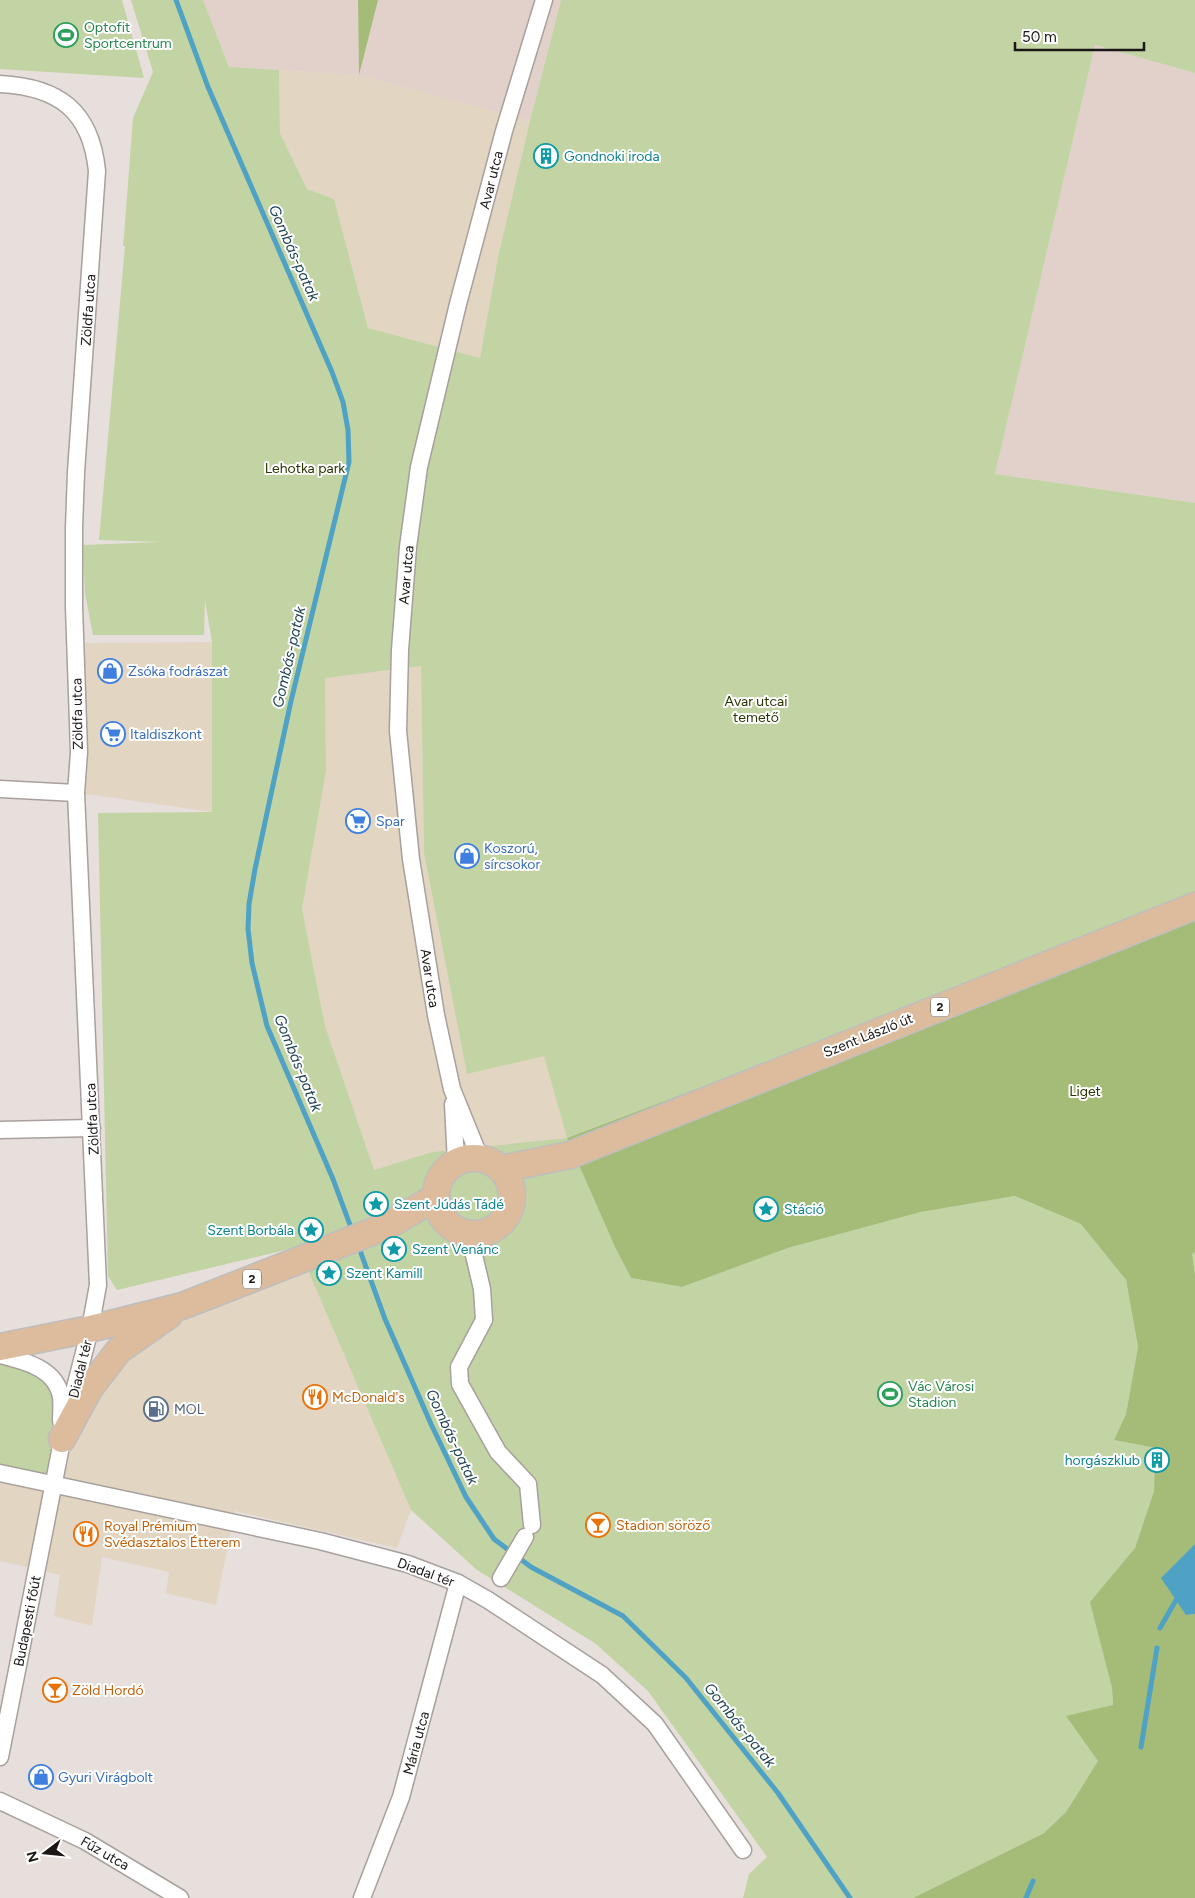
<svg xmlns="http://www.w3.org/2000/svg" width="1195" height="1898" font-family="Figtree,sans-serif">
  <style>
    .commercial { fill: #e2d5c1 }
    .built { fill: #e1d1ca }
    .green { fill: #c2d4a3; fill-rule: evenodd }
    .forest { fill: #a4bc78 }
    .water { fill: #4fa2c4 }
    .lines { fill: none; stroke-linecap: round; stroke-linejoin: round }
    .stream { stroke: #4fa2c4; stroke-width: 5 }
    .street-casing { stroke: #a8a09c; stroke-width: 19 }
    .primary-casing { stroke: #bfbebe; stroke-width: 29 }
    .street { stroke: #fff; stroke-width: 16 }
    .primary { stroke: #dcbc9d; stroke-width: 26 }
    .labels { text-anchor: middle; stroke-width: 4; stroke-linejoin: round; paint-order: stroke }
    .shield { fill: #fff; stroke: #5f5d5c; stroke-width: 1 }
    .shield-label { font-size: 12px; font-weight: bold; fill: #1a1716 }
    .leisure-label { font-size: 14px; fill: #27864d; stroke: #fff; text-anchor: start }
    .culture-label { font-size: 14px; fill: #0d838f; stroke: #fff; text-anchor: start }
    .street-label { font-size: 14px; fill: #1a1716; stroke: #fff }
    .park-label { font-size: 14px; fill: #273501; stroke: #fff }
    .shop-label { font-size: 14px; fill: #366cbe; stroke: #fff; text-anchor: start }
    .food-label { font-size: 14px; fill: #c56008; stroke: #fff; text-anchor: start }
    .service-label { font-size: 14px; fill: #4e5e75; stroke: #fff; text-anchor: start }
    .water-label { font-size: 15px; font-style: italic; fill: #1e4353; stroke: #fff }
  </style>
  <rect width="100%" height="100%" fill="#e7dfdb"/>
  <!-- commercial -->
  <g class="commercial">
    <path d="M279 70 359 75 530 121 498 257 480 358 368 328 334 199 307 189 280 133Z"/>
    <path d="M212 642V812L86 794 84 643Z"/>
    <path d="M421 666 424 853 467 1074 544 1055 567 1138 432 1152 374 1170 325 1026 302 909 326 771 325 677Z"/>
    <path d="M307 1267 411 1510 397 1548 235 1511 216 1605 166 1593 169 1572 102 1557 92 1626 54 1616 60 1575 0 1561V1454L67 1467 70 1450 83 1413 113 1368 156 1334 217 1303Z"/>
  </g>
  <!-- built -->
  <g class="built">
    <path d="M203 0H358L359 72 378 0H561L530 121 359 75 229 67Z"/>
    <path d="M1095 45 1195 73V503L995 474Z"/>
  </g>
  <!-- green -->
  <g class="green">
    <path d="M0 0H122L144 78 0 69Z"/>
    <path d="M131 0H203L229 67 279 70 280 133 307 189 334 199 368 328 480 358 498 257 530 121 561 0H1195V73L1095 45 995 474 1195 503V900L567 1138 615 1247 631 1278 682 1287 788 1248 921 1212 1015 1196 1076 1222 1195 930V1544L1191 1549 1186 1615 1195 1614V1898L1033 1851 1116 1775 1139 1558 1165 1460 1135 1273 1087 1231 1126 1280 1138 1348 1126 1414 1114 1440 1155 1448 1154 1491 1135 1548 1091 1602 1112 1688 1113 1705 1098 1761 1066 1812 1044 1833 913 1898H743L749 1874 767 1857 648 1691 596 1644 477 1570 411 1510 298 1247 117 1290 108 1276 98 813 212 812V642L205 600 204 635H93L85 593 83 545 160 542 99 540 125 246H123L124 236 133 118 153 72ZM421 666 424 853 467 1074 544 1056 567 1138 432 1152 374 1170 325 1026 302 909 326 771 325 678Z"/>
    <path d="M0 1355 57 1386 53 1485 0 1473Z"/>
  </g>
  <!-- forest -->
  <g class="forest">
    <path d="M358 0H378L359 75Z"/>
    <path d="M1195 900V1252L1192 1254 1195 1276V1544L1191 1549 1186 1615 1195 1614V1898H913L1044 1833 1066 1812 1098 1761 1066 1716 1113 1705 1112 1688 1090 1602 1135 1548 1154 1491 1155 1448 1114 1440 1126 1414 1138 1347 1126 1280 1081 1224 1015 1196 921 1212 788 1248 682 1287 631 1278 615 1247 567 1138Z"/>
  </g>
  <!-- water -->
  <path class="water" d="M1195 1544V1614L1186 1615 1161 1578Z"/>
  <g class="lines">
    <!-- stream -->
    <g class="stream">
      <path d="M176 0 208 87 332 372 343 402 348 430 349 462 291 701 255 869 249 904 248 929 252 963 267 1026 333 1179 353 1233"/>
      <path d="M358 1245 385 1319 431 1424 466 1497 494 1539 531 1567 623 1616 686 1678 778 1793 850 1898"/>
      <path d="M1160 1628 1176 1600"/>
      <path d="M1141 1747 1157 1648"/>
      <path d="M1026 1898 1033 1881"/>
    </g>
    <defs>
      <g id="street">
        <path d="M0 84C59 87 91 111 97 171L76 472 74 528V607L79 752 76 793 98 1285 90 1329 70 1407"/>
        <path d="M0 789 76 793"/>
        <path d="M453 1104 456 1162"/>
        <path d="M0 1130 92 1128"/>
        <path d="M480 1158 452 1089 436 1015 411 859 398 731 400 650 408 547 419 467 458 304 504 131 544 0"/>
        <path d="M469 1234 482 1289 484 1320 459 1367 460 1384 498 1452 528 1484 532 1525"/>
        <path d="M0 1355C24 1361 56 1368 61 1397 62 1405 61 1413 61 1421"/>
        <path d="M0 1473 320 1541 408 1564 458 1583 488 1600 602 1675 655 1724 743 1850"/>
        <path d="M501 1578 525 1537"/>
        <path d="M0 1757 64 1431"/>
        <path d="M0 1801 85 1841 180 1898"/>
        <path d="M362 1898 401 1797 458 1583"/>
      </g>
      <g id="primary">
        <circle cx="474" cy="1196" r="38"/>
        <path d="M501 1169 570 1155 1195 906"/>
        <path d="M0 1347 90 1329 182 1306 387 1226 436 1197"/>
        <path d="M62 1439 89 1389 119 1350 169 1315"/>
      </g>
    </defs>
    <!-- street casing -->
    <use href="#street" class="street-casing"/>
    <!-- primary casing -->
    <use href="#primary" class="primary-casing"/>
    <!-- street -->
    <use href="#street" class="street"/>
    <!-- primary -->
    <use href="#primary" class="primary"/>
  </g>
  <!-- icons -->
  <defs>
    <symbol id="stadium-ring" viewBox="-11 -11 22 22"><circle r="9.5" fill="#fff" stroke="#2e9e5b" stroke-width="1.5"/><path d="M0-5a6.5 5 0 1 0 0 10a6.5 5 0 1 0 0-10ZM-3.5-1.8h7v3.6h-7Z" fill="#2e9e5b"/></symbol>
    <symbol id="building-ring" viewBox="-11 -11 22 22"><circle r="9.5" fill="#fff" stroke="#0f9aa8" stroke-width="1.5"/><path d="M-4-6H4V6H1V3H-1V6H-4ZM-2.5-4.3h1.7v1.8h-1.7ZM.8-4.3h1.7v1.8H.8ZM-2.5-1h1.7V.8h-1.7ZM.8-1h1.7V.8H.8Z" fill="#0f9aa8"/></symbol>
    <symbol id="shop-ring" viewBox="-11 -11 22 22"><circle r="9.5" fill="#fff" stroke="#3f7fe0" stroke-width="1.5"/><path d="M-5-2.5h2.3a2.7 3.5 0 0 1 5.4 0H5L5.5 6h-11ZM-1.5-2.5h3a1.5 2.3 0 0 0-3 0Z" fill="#3f7fe0"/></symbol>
    <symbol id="supermarket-ring" viewBox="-11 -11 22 22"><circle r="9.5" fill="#fff" stroke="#3f7fe0" stroke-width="1.5"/><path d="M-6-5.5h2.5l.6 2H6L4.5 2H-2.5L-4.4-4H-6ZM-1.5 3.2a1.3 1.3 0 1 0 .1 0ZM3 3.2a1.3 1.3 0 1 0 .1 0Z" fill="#3f7fe0"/></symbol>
    <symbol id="sight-ring" viewBox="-11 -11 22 22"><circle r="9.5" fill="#fff" stroke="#0f9aa8" stroke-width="1.5"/><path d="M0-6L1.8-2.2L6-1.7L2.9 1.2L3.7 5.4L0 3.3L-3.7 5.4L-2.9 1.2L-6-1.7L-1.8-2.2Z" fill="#0f9aa8"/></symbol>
    <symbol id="restaurant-ring" viewBox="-11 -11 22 22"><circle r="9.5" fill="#fff" stroke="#e8710a" stroke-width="1.5"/><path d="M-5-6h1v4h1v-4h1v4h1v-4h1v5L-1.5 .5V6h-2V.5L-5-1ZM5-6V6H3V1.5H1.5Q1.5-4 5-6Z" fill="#e8710a"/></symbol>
    <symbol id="fuel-ring" viewBox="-11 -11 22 22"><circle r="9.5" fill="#fff" stroke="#5c6f8a" stroke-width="1.5"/><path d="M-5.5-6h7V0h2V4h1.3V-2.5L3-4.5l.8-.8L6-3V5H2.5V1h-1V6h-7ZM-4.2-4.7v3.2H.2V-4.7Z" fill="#5c6f8a"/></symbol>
    <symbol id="bar-ring" viewBox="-11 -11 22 22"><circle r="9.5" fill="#fff" stroke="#e8710a" stroke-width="1.5"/><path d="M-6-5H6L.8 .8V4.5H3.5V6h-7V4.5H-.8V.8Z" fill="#e8710a"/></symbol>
  </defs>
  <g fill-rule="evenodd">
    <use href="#stadium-ring" x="52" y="21" width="28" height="28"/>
    <use href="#building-ring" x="532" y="142" width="28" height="28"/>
    <use href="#shop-ring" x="96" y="657" width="28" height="28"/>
    <use href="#supermarket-ring" x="99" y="720" width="28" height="28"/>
    <use href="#supermarket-ring" x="344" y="807" width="28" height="28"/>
    <use href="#shop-ring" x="453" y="842" width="28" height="28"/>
    <use href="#sight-ring" x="362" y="1190" width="28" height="28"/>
    <use href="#sight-ring" x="752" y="1195" width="28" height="28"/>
    <use href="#sight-ring" x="297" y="1216" width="28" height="28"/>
    <use href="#sight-ring" x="380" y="1235" width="28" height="28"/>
    <use href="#sight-ring" x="315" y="1259" width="28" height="28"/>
    <use href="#stadium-ring" x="876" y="1380" width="28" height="28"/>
    <use href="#restaurant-ring" x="301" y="1383" width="28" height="28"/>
    <use href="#fuel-ring" x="142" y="1395" width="28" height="28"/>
    <use href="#building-ring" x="1143" y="1446" width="28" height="28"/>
    <use href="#bar-ring" x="584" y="1511" width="28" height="28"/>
    <use href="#restaurant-ring" x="72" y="1520" width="28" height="28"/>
    <use href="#bar-ring" x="41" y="1676" width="28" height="28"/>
    <use href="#shop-ring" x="27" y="1763" width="28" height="28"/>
  </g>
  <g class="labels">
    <!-- shield labels -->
    <g class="shield">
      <rect x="931" y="997.5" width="18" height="19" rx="4"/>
      <rect x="243" y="1269.5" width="18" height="19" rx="4"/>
    </g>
    <g class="shield-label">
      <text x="940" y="1011">2</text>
      <text x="252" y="1283">2</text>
    </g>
    <!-- leisure labels -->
    <g class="leisure-label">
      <text x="84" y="32">Optofit<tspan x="84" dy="16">Sportcentrum</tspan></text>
      <text x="908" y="1391">Vác Városi<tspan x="908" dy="16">Stadion</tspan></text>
    </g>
    <!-- culture labels -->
    <g class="culture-label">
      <text x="564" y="161">Gondnoki iroda</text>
      <text x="394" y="1209">Szent Júdás Tádé</text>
      <text x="784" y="1214">Stáció</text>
      <text x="294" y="1235" text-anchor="end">Szent Borbála</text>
      <text x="412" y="1254">Szent Venánc</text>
      <text x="346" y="1278">Szent Kamill</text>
      <text x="1140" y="1465" text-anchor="end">horgászklub</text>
    </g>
    <!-- street labels -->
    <g class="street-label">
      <text transform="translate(491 180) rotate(-76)" y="5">Avar utca</text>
      <text transform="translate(88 310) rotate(-86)" y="5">Zöldfa utca</text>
      <text transform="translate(406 575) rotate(-85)" y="5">Avar utca</text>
      <text transform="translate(77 714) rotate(-91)" y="5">Zöldfa utca</text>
      <text transform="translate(430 978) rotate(81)" y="5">Avar utca</text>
      <text transform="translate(868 1035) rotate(-22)" y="5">Szent László út</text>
      <text transform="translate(92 1119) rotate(-93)" y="5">Zöldfa utca</text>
      <text transform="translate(80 1369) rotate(-76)" y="5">Diadal tér</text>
      <text transform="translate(426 1572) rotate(20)" y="5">Diadal tér</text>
      <text transform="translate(27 1621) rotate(-79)" y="5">Budapesti főút</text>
      <text transform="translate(416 1743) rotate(-75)" y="5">Mária utca</text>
      <text transform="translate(105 1853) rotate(30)" y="5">Fűz utca</text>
    </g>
    <!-- park labels -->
    <g class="park-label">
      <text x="305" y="473">Lehotka park</text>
      <text x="756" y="706">Avar utcai<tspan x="756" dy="16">temető</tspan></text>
      <text x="1085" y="1096">Liget</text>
    </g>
    <!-- shop labels -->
    <g class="shop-label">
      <text x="128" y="676">Zsóka fodrászat</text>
      <text x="130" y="739">Italdiszkont</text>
      <text x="376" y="826">Spar</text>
      <text x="484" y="853">Koszorú,<tspan x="484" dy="16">sírcsokor</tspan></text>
      <text x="58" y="1782">Gyuri Virágbolt</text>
    </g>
    <!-- food labels -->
    <g class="food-label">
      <text x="332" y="1402">McDonald's</text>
      <text x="616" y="1530">Stadion söröző</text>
      <text x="104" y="1531">Royal Prémium<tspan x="104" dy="16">Svédasztalos Étterem</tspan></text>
      <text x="72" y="1695">Zöld Hordó</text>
    </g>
    <!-- service labels -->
    <g class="service-label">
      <text x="174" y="1414">MOL</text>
    </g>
    <!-- water labels -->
    <g class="water-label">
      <text transform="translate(294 253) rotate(66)" y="5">Gombás-patak</text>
      <text transform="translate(289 657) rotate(-77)" y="5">Gombás-patak</text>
      <text transform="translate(298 1063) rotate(68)" y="5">Gombás-patak</text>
      <text transform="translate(452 1437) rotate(65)" y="5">Gombás-patak</text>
      <text transform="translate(740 1725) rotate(51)" y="5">Gombás-patak</text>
    </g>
  </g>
  <!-- north arrow -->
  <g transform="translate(45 1853) rotate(254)" stroke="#ffffff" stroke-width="4" paint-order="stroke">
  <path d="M0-4L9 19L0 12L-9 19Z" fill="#1a1716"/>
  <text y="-8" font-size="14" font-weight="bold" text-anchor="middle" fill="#1a1716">N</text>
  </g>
  <!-- scale -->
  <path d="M1015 42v8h129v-8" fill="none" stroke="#1a1716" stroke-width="2.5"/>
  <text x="1022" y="42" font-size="15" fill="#1a1716" stroke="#ffffff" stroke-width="4" paint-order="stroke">50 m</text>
</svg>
